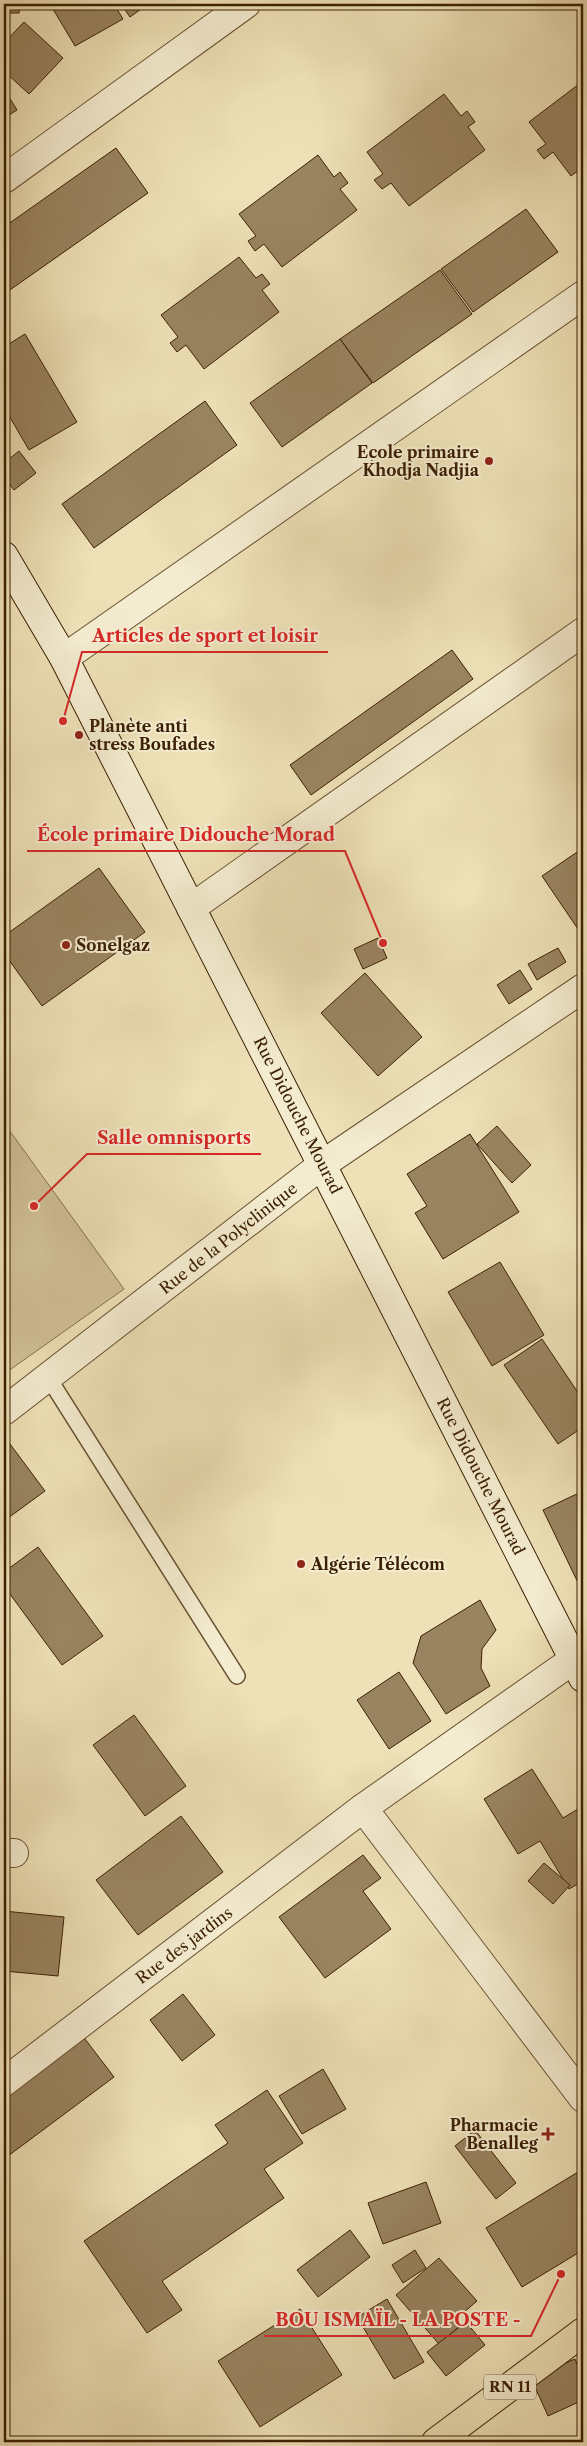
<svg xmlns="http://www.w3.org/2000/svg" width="587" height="2446" font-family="'Libre Caslon Text',serif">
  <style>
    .green { fill: #d0c098; stroke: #86704e }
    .building { fill: #998461; stroke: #3c2003 }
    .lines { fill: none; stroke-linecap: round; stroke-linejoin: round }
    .lane-casing { stroke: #685030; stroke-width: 18 }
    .street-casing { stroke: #685030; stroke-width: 30 }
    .secondary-casing { stroke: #3c2003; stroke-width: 30 }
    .primary-casing { stroke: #3c2003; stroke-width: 30 }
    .lane { stroke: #f4ecd0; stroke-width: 15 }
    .street { stroke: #f4ecd0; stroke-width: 28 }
    .secondary { stroke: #f4ecd0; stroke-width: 28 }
    .primary { stroke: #eee1b7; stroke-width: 28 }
    .poi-dot { fill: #8f2418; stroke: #f4ecd0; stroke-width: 2 }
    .labels { text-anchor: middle; stroke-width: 4; stroke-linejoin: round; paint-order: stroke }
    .shield { fill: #f4ecd0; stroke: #735d40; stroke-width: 1 }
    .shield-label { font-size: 15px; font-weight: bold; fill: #3c2003 }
    .poi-label { font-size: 16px; font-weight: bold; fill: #3c2003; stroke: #f4ecd0; text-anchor: start }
    .street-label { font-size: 16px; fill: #3c2003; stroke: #f4ecd0 }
    .leader { fill: none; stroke: #d62828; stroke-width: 2 }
    .callout-dot { fill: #d62828; stroke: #f4ecd0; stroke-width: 2 }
    .callout-label { font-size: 18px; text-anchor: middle; font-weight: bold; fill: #d62828; stroke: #f4ecd0; stroke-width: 4; stroke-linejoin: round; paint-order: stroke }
  </style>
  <rect width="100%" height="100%" fill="#eee1b7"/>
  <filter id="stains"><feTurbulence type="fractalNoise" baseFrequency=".004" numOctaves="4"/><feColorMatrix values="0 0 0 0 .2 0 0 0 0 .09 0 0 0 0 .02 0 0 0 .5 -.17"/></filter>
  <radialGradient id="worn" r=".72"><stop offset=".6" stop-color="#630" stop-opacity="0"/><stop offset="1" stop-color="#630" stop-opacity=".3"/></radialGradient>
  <!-- green -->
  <path class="green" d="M4 1123 124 1289 4 1374Z"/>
  <!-- building -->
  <g class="building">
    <path d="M4 4H20L19 13H4Z"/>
    <path d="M50 4H114L123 19 75 46Z"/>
    <path d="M121 4H148L130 17Z"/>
    <path d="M24 22 63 58 29 94 4 71V43Z"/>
    <path d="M583 81V167L571 176 553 152 544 159 537 150 546 144 529 122Z"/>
    <path d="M4 89 17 110 4 118Z"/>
    <path d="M444 94 461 116 467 111 475 122 468 127 485 150 409 206 391 183 382 189 374 180 383 174 367 152Z"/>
    <path d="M116 148 148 193 7 292 4 288V227Z"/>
    <path d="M318 155 334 177 340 172 348 183 340 189 357 210 282 267 264 244 255 251 248 241 256 236 239 214Z"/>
    <path d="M526 209 558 252 473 312 441 269Z"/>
    <path d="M239 257 256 278 262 274 270 284 262 290 279 312 204 369 186 345 177 352 170 343 178 337 161 315Z"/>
    <path d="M440 270 472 314 373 383 340 339Z"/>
    <path d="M25 334 77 422 29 450 4 407V347Z"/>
    <path d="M340 339 372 383 282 447 250 403Z"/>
    <path d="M205 401 237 445 94 548 62 504Z"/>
    <path d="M19 451 36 473 14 490 4 477V463Z"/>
    <path d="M452 650 473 679 311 795 290 765Z"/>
    <path d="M583 848V930L580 932 542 876Z"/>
    <path d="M99 868 145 932 42 1006 4 953V936Z"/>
    <path d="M378 938 387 958 363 969 354 949Z"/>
    <path d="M558 948 566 962 537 980 528 964Z"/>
    <path d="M520 970 532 989 509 1004 497 985Z"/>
    <path d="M365 973 422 1037 378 1076 321 1013Z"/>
    <path d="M497 1126 531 1165 512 1183 477 1144Z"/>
    <path d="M470 1134 519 1212 443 1259 415 1213 427 1206 407 1174Z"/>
    <path d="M500 1262 544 1335 492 1366 448 1292Z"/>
    <path d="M542 1339 583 1400V1427L558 1444 504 1365Z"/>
    <path d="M7 1440 45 1491 4 1521V1442Z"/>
    <path d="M583 1491V1593L543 1510Z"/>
    <path d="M38 1547 103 1636 62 1665 4 1586V1572Z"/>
    <path d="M480 1600 496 1630 482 1649 481 1668 490 1686 446 1714 413 1663 421 1636Z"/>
    <path d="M399 1672 431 1721 389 1749 357 1700Z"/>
    <path d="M134 1715 186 1786 145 1816 93 1745Z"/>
    <path d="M532 1769 563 1818 578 1809 583 1817V1881L569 1889 540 1841 518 1854 484 1799Z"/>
    <path d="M181 1816 223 1872 138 1935 96 1880Z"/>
    <path d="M363 1855 381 1878 363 1891 391 1929 325 1978 279 1917Z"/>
    <path d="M544 1863 570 1885 553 1904 528 1881Z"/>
    <path d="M4 1911 64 1917 58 1976 4 1971Z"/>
    <path d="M183 1994 215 2035 182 2061 150 2020Z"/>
    <path d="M82 2035 114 2077 4 2159V2093Z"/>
    <path d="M323 2069 346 2109 302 2134 279 2096Z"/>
    <path d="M267 2090 303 2143 264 2169 284 2198 162 2281 182 2310 147 2333 84 2241 228 2143 215 2125Z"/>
    <path d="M475 2130 516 2183 496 2199 455 2146Z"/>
    <path d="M583 2169V2250L522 2287 486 2228Z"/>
    <path d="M426 2182 441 2223 383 2244 368 2203Z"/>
    <path d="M350 2230 370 2257 318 2297 297 2270Z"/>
    <path d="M415 2250 426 2268 403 2283 392 2265Z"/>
    <path d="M439 2258 477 2301 456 2319 461 2325 439 2344 396 2295Z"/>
    <path d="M387 2299 424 2362 394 2379 357 2317Z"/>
    <path d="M300 2309 342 2375 260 2427 218 2361Z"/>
    <path d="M466 2322 485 2345 446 2376 427 2352Z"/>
    <path d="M575 2359 583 2379V2400L548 2416 531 2378Z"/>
  </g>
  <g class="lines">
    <defs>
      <path id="lane" d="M48 1377 237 1676"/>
      <g id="street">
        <path d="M4 179 246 4"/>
        <path d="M64 658 583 295"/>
        <path d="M191 908 583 632"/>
        <path d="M4 1411 323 1164 583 988"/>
        <path d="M363 1808 583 2098"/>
        <path d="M4 1853H14"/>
        <path d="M4 2082 363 1808 583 1653"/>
      </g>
      <path id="secondary" d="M4 556 64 658 583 1678"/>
      <path id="primary" d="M436 2442 583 2332"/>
    </defs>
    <!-- lane casing -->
    <use href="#lane" class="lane-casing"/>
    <!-- street casing -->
    <use href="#street" class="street-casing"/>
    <!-- secondary casing -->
    <use href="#secondary" class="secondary-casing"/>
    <!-- primary casing -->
    <use href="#primary" class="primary-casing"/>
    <!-- lane -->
    <use href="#lane" class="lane"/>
    <!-- street -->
    <use href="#street" class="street"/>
    <!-- secondary -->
    <use href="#secondary" class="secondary"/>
    <!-- primary -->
    <use href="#primary" class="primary"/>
  </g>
  <!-- markers -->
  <g class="poi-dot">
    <circle cx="489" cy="461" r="5"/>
    <circle cx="79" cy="735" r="5"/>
    <circle cx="66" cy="945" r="5"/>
    <circle cx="301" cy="1564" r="5"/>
    <path d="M545.5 2126.5h5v5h5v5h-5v5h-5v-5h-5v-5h5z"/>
  </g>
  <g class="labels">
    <!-- shield labels -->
    <rect class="shield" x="484" y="2374.5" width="52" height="25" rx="4"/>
    <g class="shield-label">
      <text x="510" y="2392">RN 11</text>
    </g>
    <!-- poi labels -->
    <g class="poi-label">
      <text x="479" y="458" text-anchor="end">Ecole primaire<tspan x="479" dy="18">Khodja Nadjia</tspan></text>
      <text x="89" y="732">Planète anti<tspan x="89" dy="18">stress Boufades</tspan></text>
      <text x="76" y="951">Sonelgaz</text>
      <text x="311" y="1570">Algérie Télécom</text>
      <text x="538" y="2131" text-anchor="end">Pharmacie<tspan x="538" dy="18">Benalleg</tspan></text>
    </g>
    <!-- street labels -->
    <g class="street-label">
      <text transform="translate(298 1115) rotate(63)" y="6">Rue Didouche Mourad</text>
      <text transform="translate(228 1238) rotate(-38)" y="6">Rue de la Polyclinique</text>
      <text transform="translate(481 1476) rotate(63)" y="6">Rue Didouche Mourad</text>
      <text transform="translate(184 1945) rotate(-37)" y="6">Rue des jardins</text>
    </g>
  </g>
  <!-- callouts -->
  <path class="leader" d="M63 721L82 652H328M383 943L345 851H27M34 1206L87 1154H261M561 2274L531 2336H264"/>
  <g class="callout-dot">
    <circle cx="63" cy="721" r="5"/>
    <circle cx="383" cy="943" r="5"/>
    <circle cx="34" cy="1206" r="5"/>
    <circle cx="561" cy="2274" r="5"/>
  </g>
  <g class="callout-label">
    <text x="205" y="642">Articles de sport et loisir</text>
    <text x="186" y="841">École primaire Didouche Morad</text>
    <text x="174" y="1144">Salle omnisports</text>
    <text x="398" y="2326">BOU ISMAÏL - LA POSTE -</text>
  </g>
  <!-- margin -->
  <rect width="587" height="2446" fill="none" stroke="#eee1b7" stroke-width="20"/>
  <rect x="5" y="5" width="577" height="2436" fill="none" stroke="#3c2003" stroke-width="2.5"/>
  <rect x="10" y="10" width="567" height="2426" fill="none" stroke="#3c2003"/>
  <rect width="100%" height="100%" filter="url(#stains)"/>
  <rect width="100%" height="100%" fill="url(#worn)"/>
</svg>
